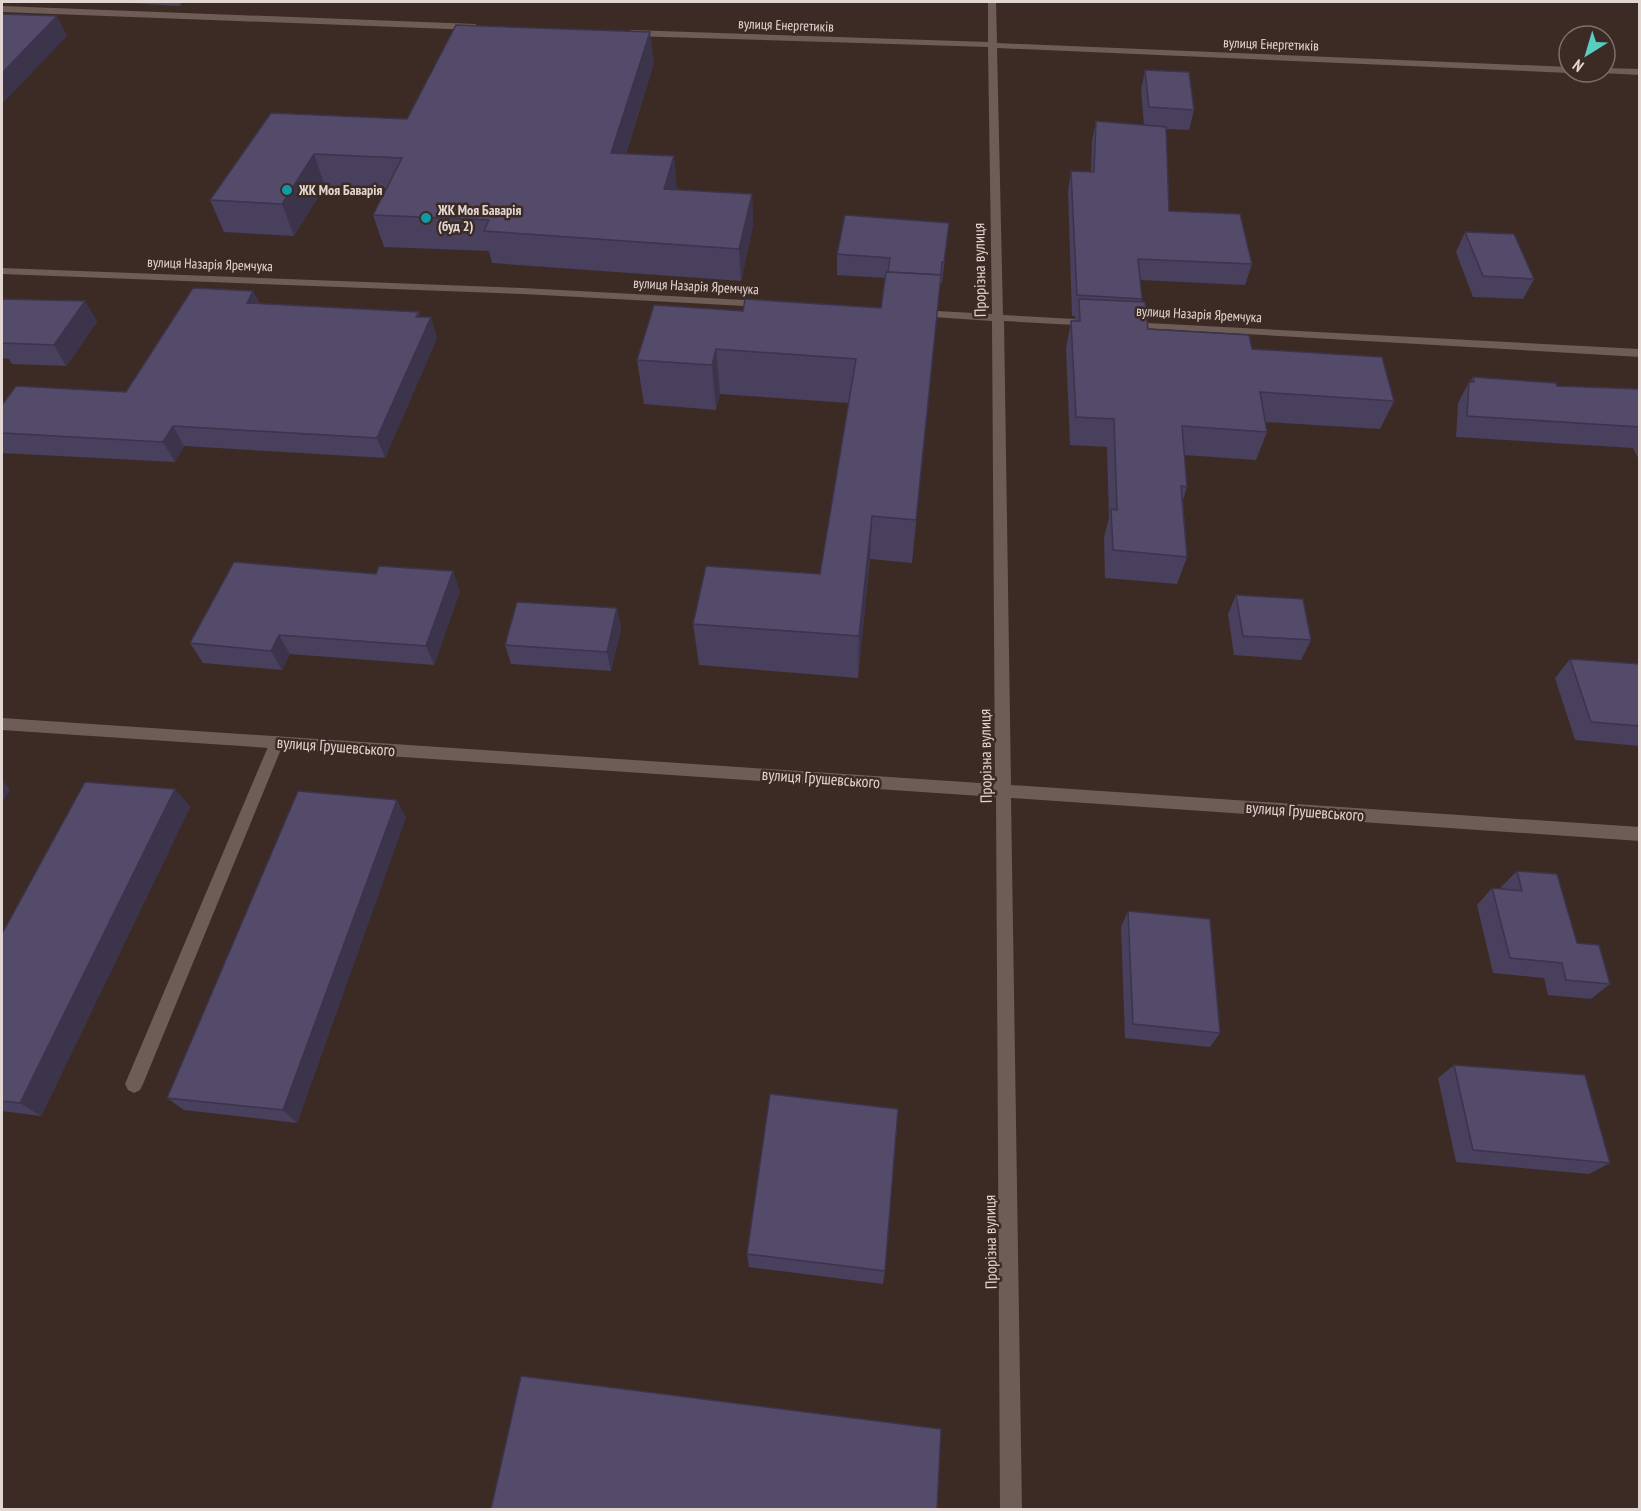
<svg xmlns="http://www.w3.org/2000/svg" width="1641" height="1511" font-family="'PT Sans Narrow',sans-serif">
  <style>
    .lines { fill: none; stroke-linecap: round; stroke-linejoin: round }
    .lane { fill: #6e5d57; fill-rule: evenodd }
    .street { fill: #6e5d57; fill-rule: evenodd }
    .wall { fill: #48405c }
    .shaded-wall { fill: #3b344b }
    .building { fill: #544b6b; stroke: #3b344b; stroke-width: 1.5 }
    .culture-dot { fill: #0f9aa8; stroke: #3c2b24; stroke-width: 2 }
    .labels { text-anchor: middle; stroke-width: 5; stroke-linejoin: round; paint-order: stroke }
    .far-street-label { font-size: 14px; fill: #e2d6d2; stroke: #3c2b24 }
    .far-poi-label { font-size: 14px; font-weight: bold; fill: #e2d6d2; stroke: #3c2b24; text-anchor: start }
    .street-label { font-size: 16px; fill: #e2d6d2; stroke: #3c2b24 }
  </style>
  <rect width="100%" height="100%" fill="#3c2b24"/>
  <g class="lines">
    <!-- lane -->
    <path class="lane" d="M277 736 282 738 284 742 143 1084 140 1090 134 1093 128 1090 125 1084 270 742 272 738Z"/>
    <!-- street -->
    <g class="street">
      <path d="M988 2H996L997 43 1569 67V72H1572L1569 73 997 48 1003 315 1092 320 1098 323 1092 326 1004 321 1011 785 1640 827V841L1011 798 1022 1510H1000L996 797 2 730V718L995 784 992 321 918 316 912 313 918 310 992 314 988 47 631 36 627 33 631 30 988 42Z"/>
      <path d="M2 6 475 24 479 27 475 30 2 12Z"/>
      <path d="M1605 68 1640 69V75L1602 73 1605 72Z"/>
      <path d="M2 268 523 288 763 301 769 304 763 307 523 294 2 274Z"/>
      <path d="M1128 322 1640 349V357L1124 327 1122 325Z"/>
    </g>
  </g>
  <!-- wall -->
  <g class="wall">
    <path d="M129 2H183L179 6 130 3Z"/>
    <path d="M654 63 626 154 674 156 676 190 752 194 753 226 741 281 492 263 489 251 384 247 373 215 387 188 325 186 294 236 224 232 210 200 271 113 407 119Z"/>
    <path d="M1145 70 1194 110 1189 130 1166 129 1169 211 1252 264 1245 285 1140 280 1142 299 1141 302 1148 329 1252 349 1394 401 1380 429 1265 422 1267 432 1256 460 1184 455 1187 487 1183 500 1187 557 1177 584 1105 578 1104 537 1109 519 1107 447 1070 445 1066 349 1071 321H1074L1075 316H1072L1068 191 1071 171 1091 172 1092 141 1096 121 1144 125 1141 90Z"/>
    <path d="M949 223 942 283H940L912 563 870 559 858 678 699 665 693 624 820 574 849 403 720 394 716 410 644 404 637 360 743 311 881 308 885 278 837 275V254Z"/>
    <path d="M1465 232 1534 279 1523 299 1473 297 1456 252Z"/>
    <path d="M253 291 259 303 420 317 437 338 385 458 184 446 175 462 2 453V405L126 392Z"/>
    <path d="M2 299 85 301 97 322 66 366 12 364 9 359 2 358Z"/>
    <path d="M1473 377 1557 386 1640 389V462L1633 448 1456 437 1458 403 1469 382H1470Z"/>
    <path d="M460 591 434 665 290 654 282 670 203 663 190 643Z"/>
    <path d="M1236 595 1311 640 1301 660 1234 655 1228 614Z"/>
    <path d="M617 608 621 628 611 671 511 664 505 645Z"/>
    <path d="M1570 659 1640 664V746L1575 740 1555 678Z"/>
    <path d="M175 789 190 807 41 1116 2 1111V934Z"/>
    <path d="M406 817 297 1123 184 1110 167 1098Z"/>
    <path d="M1517 871 1577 943 1610 984 1591 999 1548 995 1544 978 1493 973 1477 905 1492 888 1501 889V887Z"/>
    <path d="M1128 911 1220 1033 1210 1047 1125 1038 1121 927Z"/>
    <path d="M1454 1065 1610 1163 1589 1174 1456 1162 1438 1078Z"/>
    <path d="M747 1254 885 1271 883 1284 749 1267Z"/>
  </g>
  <!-- shaded-wall -->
  <g class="shaded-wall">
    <path d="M57 16 67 36 2 104V73Z"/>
    <path d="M650 32 654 63 616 185 611 153Z"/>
    <path d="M314 154 325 186 294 236 282 204Z"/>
    <path d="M674 156 677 188 667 221 664 189Z"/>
    <path d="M752 194 753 226 741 281 739 249Z"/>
    <path d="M253 291 262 312 247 303Z"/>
    <path d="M85 301 97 322 66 366 54 345Z"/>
    <path d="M419 312 424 331 431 317 437 338 385 458 377 438Z"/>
    <path d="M716 349 720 394 716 410 712 365Z"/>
    <path d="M173 426 184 446 175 462 163 442Z"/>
    <path d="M872 516 870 559 858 678 859 636Z"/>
    <path d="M453 571 460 591 434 665 426 646Z"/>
    <path d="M617 608 621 628 611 671 607 652Z"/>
    <path d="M279 635 290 654 282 670 271 651Z"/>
    <path d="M2 780 10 789 2 804Z"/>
    <path d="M175 789 190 807 41 1116 20 1103Z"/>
    <path d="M397 800 406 817 297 1123 283 1110Z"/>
  </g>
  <!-- building -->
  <g class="building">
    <path d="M2 14 57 16 2 73Z"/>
    <path d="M456 25 650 32 611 153 674 156 664 189 752 194 739 249 484 231 489 220 373 215 402 158 314 154 282 204 210 200 271 113 407 119Z"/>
    <path d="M1145 70 1189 72 1194 110 1149 107Z"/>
    <path d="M1096 121 1166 127 1169 211 1240 214 1252 264 1138 259 1142 299 1077 295 1071 171 1094 172Z"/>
    <path d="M845 215 949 223 944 262H942L941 275 888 272 890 258 837 254Z"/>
    <path d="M1465 232 1514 234 1534 279 1483 276Z"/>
    <path d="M886 272 941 275 916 520 872 516 859 636 693 624 706 566 820 574 856 359 716 349 712 365 637 360 654 305 743 311 745 299 881 308Z"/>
    <path d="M193 288 253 291 247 303 419 312 416 317H431L377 438 173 426 163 442 2 433V405L16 386 126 392Z"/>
    <path d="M2 299 85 301 54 345 2 343Z"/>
    <path d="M1079 299 1145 302 1148 329 1249 335 1252 349 1382 357 1394 401 1260 392 1267 432 1182 426 1187 487 1181 486 1187 557 1113 550 1111 509 1117 510 1114 419 1076 417 1071 321H1080Z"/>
    <path d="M1473 377 1556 383 1557 386 1640 389V427L1467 416 1469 382H1474Z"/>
    <path d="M234 562 376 574 379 566 453 571 426 646 279 635 271 651 190 643Z"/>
    <path d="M1236 595 1303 599 1311 640 1243 636Z"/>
    <path d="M517 602 617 608 607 652 505 645Z"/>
    <path d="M1570 659 1640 664V726L1591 722Z"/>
    <path d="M85 782 175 789 20 1103 2 1101V934Z"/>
    <path d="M298 791 397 800 283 1110 167 1098Z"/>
    <path d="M1517 871 1557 874 1577 943 1599 945 1610 984 1566 980 1562 963 1510 958 1492 888 1522 891Z"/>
    <path d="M1128 911 1210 919 1220 1033 1133 1024Z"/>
    <path d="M1454 1065 1585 1075 1610 1163 1473 1150Z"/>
    <path d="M770 1094 898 1109 885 1271 747 1254Z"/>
    <path d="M521 1376 941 1429 937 1509H491Z"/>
  </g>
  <!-- markers -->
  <g class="culture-dot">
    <circle cx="287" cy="190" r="6"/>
    <circle cx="426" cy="218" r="6"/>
  </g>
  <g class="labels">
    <!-- far-street labels -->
    <g class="far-street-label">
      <text transform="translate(786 25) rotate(2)" y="5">вулиця Енергетиків</text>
      <text transform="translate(1271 44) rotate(2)" y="5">вулиця Енергетиків</text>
      <text transform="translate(210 264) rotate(2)" y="5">вулиця Назарія Яремчука</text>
      <text transform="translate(696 286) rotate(3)" y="5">вулиця Назарія Яремчука</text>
      <text transform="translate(1199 314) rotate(3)" y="5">вулиця Назарія Яремчука</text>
    </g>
    <!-- far-poi labels -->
    <g class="far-poi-label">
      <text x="299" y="195">ЖК Моя Баварія</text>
      <text x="438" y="215">ЖК Моя Баварія<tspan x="438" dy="16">(буд 2)</tspan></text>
    </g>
    <!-- street labels -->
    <g class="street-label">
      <text transform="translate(979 270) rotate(-91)" y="6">Прорізна вулиця</text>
      <text transform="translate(336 746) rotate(4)" y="6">вулиця Грушевського</text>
      <text transform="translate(985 756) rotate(-91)" y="6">Прорізна вулиця</text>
      <text transform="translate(821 778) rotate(4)" y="6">вулиця Грушевського</text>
      <text transform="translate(1305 811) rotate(4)" y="6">вулиця Грушевського</text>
      <text transform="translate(990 1242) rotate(-91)" y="6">Прорізна вулиця</text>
    </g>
  </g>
  <!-- border -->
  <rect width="1641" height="1511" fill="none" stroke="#e2d6d2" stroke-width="6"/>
  <!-- north arrow -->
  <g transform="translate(1587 54) rotate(217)"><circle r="28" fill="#3c2b24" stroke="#7e6f6a" stroke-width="1.5"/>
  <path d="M0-4.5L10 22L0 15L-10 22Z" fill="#58cec0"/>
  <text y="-9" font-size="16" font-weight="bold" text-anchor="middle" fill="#e2d6d2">N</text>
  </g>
</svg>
